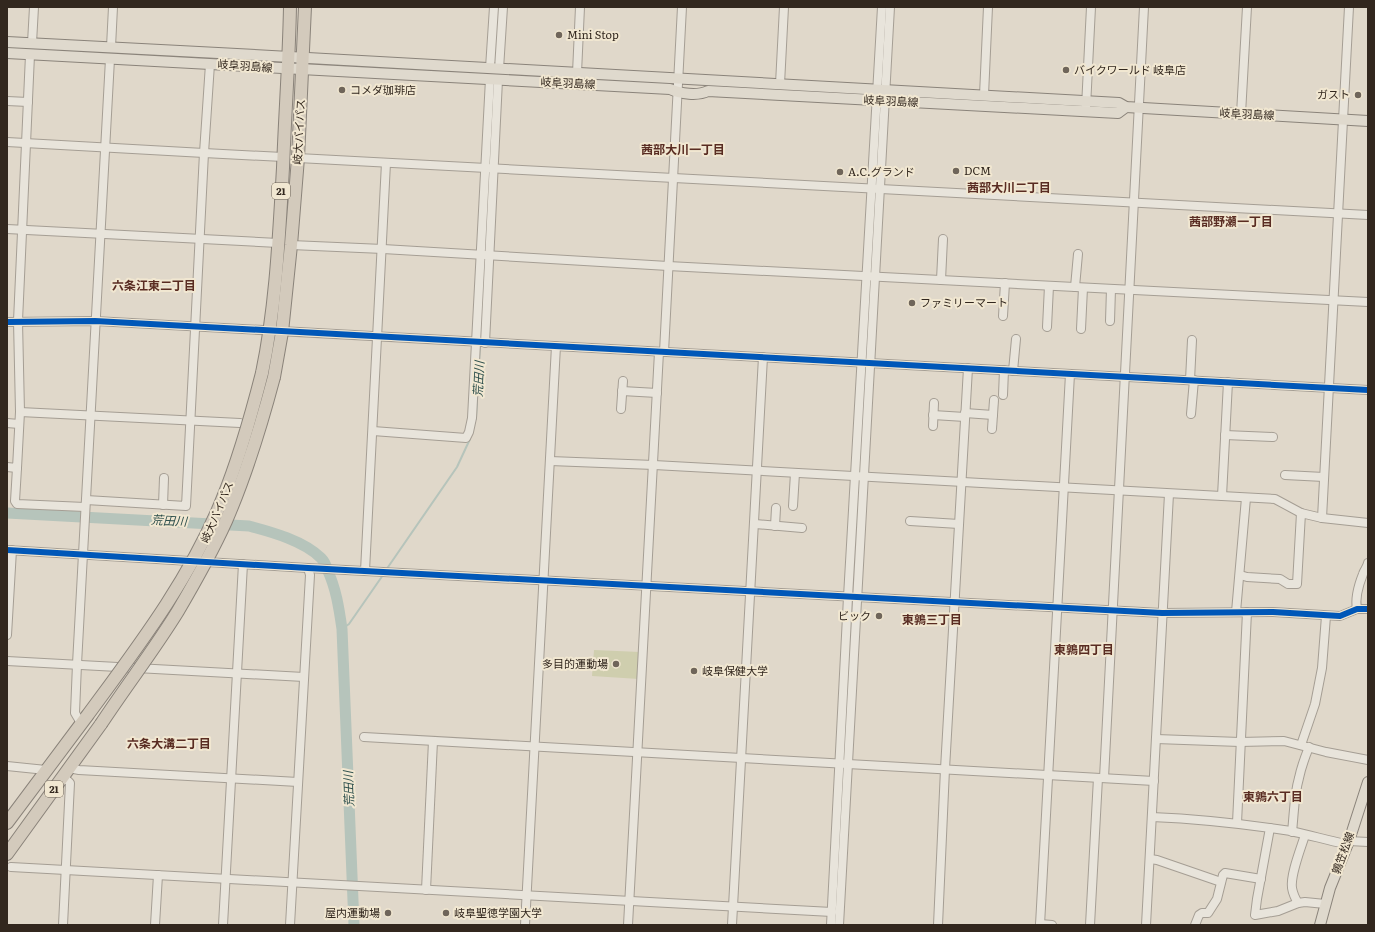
<svg xmlns="http://www.w3.org/2000/svg" width="1375" height="932" font-family="Literata,'Noto Sans JP',serif">
  <style>
    .green { fill: #cfceae }
    .lines { fill: none; stroke-linecap: round; stroke-linejoin: round }
    .stream { stroke: #b6c4bb; stroke-width: 2 }
    .river { stroke: #b6c4bb; stroke-width: 11 }
    .minor-casing { stroke: #a59e94; stroke-width: 10 }
    .major-casing { stroke: #8a837a; stroke-width: 12 }
    .highway-casing { stroke: #8a837a; stroke-width: 14 }
    .minor { stroke: #e8e4db; stroke-width: 8 }
    .major { stroke: #dfd9cd; stroke-width: 10 }
    .highway { stroke: #d3cabc; stroke-width: 12 }
    .highway-bridge-casing { stroke: #8a837a; stroke-width: 14; stroke-linecap: butt }
    .highway-bridge { stroke: #d3cabc; stroke-width: 12 }
    .cycleway-casing { stroke: #f1e7d1; stroke-width: 8 }
    .cycleway { stroke: #0057b8; stroke-width: 6 }
    .poi-dot { fill: #6f655a; stroke: #f1e7d1; stroke-width: 1.5 }
    .labels { text-anchor: middle; stroke-width: 4; stroke-linejoin: round; paint-order: stroke }
    .shield { fill: #f1e7d1; stroke: #6b6154; stroke-width: 1 }
    .shield-label { font-size: 10px; font-weight: bold; fill: #32271e }
    .poi-label { font-size: 11px; fill: #32271e; stroke: #f1e7d1; text-anchor: start }
    .street-label { font-size: 11px; fill: #32271e; stroke: #f1e7d1 }
    .neighbourhood-label { font-size: 12px; font-weight: bold; fill: #592c22; stroke: #f1e7d1 }
    .water-label { font-size: 12px; font-style: italic; fill: #2e504d; stroke: #f1e7d1 }
  </style>
  <rect width="100%" height="100%" fill="#e0d8ca"/>
  <!-- green -->
  <path class="green" d="M594 650 640 652 639 679 592 676Z"/>
  <g class="lines">
    <!-- stream -->
    <g class="stream">
      <path d="M480 340 483 286"/>
      <path d="M476 419 480 344"/>
      <path d="M386 570 457 467 470 439"/>
      <path d="M342 629 349 624 383 575"/>
    </g>
    <!-- river -->
    <path class="river" d="M7 513 249 526C272 532 304 541 321 558 324 561 326 565 327 569 336 588 339 608 342 629L354 925"/>
    <defs>
      <g id="minor">
        <path d="M32 43 34 7"/>
        <path d="M111 47 113 7"/>
        <path d="M490 68 494 7"/>
        <path d="M499 69 503 7"/>
        <path d="M577 73 580 7"/>
        <path d="M780 84 784 7"/>
        <path d="M984 95 988 7"/>
        <path d="M7 101 28 102"/>
        <path d="M1086 107 1091 7"/>
        <path d="M1241 114 1247 7"/>
        <path d="M7 142 204 153 283 157"/>
        <path d="M298 158 1368 215"/>
        <path d="M7 229 278 243"/>
        <path d="M291 245 383 249 668 266 1368 302"/>
        <path d="M941 280 943 239"/>
        <path d="M1075 287 1078 254"/>
        <path d="M1003 316 1005 283"/>
        <path d="M1110 321 1111 289"/>
        <path d="M7 322 95 321 1368 390"/>
        <path d="M1047 327 1049 286"/>
        <path d="M1081 329 1083 288"/>
        <path d="M485 343 498 80"/>
        <path d="M664 352 682 7"/>
        <path d="M1013 371 1016 339"/>
        <path d="M1190 380 1192 340"/>
        <path d="M622 391 657 393"/>
        <path d="M1003 395 1004 370"/>
        <path d="M621 409 623 381"/>
        <path d="M20 412 240 423"/>
        <path d="M965 413 993 415"/>
        <path d="M1191 414 1194 380"/>
        <path d="M933 415 965 417"/>
        <path d="M7 423 19 424"/>
        <path d="M933 426 934 403"/>
        <path d="M992 429 994 400"/>
        <path d="M373 431 466 438 469 432 472 418 490 79"/>
        <path d="M1225 435 1273 437"/>
        <path d="M550 461 654 465 1275 499 1301 513"/>
        <path d="M7 467 17 468 20 412 18 321 30 55"/>
        <path d="M17 468 15 501 17 504 85 507"/>
        <path d="M1285 475 1324 477"/>
        <path d="M1222 496 1228 382"/>
        <path d="M86 500 186 506 204 153 210 64"/>
        <path d="M163 505 164 478"/>
        <path d="M793 506 795 473"/>
        <path d="M1322 518 1349 7"/>
        <path d="M910 521 959 524"/>
        <path d="M755 524 802 528"/>
        <path d="M775 526 776 508"/>
        <path d="M7 550 308 568 1162 613 1273 612 1340 616 1357 609H1368"/>
        <path d="M365 571 386 163"/>
        <path d="M1240 575 1247 577 1280 579 1288 584H1297L1301 513 1322 518 1368 523"/>
        <path d="M1357 609C1355 599 1359 584 1363 574 1364 570 1367 568 1368 563"/>
        <path d="M1236 612 1246 498"/>
        <path d="M7 635 12 550"/>
        <path d="M7 661 304 677"/>
        <path d="M81 723 75 713 77 664 110 59"/>
        <path d="M364 737 1154 781"/>
        <path d="M1156 739 1240 742 1284 741 1326 752 1368 760"/>
        <path d="M1301 745 1315 704 1322 668 1326 616"/>
        <path d="M7 766 46 770"/>
        <path d="M69 768 79 770 298 782"/>
        <path d="M63 776 70 783 63 925"/>
        <path d="M1104 778 1144 7"/>
        <path d="M1152 817C1199 819 1245 824 1291 831 1309 835 1327 840 1345 844L1349 841 1368 842"/>
        <path d="M1237 823 1247 612"/>
        <path d="M1270 828 1257 899 1255 915 1278 911 1298 903 1305 902 1325 904"/>
        <path d="M1292 832C1294 814 1294 795 1299 778 1301 768 1305 757 1309 747"/>
        <path d="M1150 859 1157 860 1221 882"/>
        <path d="M11 867 832 912"/>
        <path d="M426 890 433 741"/>
        <path d="M1298 903C1295 898 1293 894 1292 888 1290 875 1301 848 1305 835"/>
        <path d="M1040 924 1052 925"/>
        <path d="M155 925 158 875"/>
        <path d="M223 925 243 564"/>
        <path d="M290 925 310 575 308 568"/>
        <path d="M525 925 556 346"/>
        <path d="M628 925 659 352"/>
        <path d="M732 925 763 357"/>
        <path d="M831 925 848 597 882 7"/>
        <path d="M839 925 890 7"/>
        <path d="M938 925 945 769 968 368"/>
        <path d="M1040 925 1070 374"/>
        <path d="M1090 925 1098 778"/>
        <path d="M1146 925 1169 494"/>
        <path d="M1195 925 1199 915 1202 913H1208L1217 899 1223 875 1225 873 1261 879"/>
      </g>
      <g id="major">
        <path d="M7 42 218 53 1119 103 1126 107 1368 121"/>
        <path d="M7 53 670 89C680 94 698 96 708 91L1118 113 1126 107"/>
        <path d="M1320 925 1330 888 1349 841 1368 782"/>
      </g>
      <g id="highway">
        <path d="M262 373C276 306 279 236 283 168 285 114 289 61 290 7"/>
        <path d="M274 377 282 332 291 245 298 158 305 7"/>
        <path d="M7 823 87 716"/>
        <path d="M7 854 101 724"/>
      </g>
    </defs>
    <!-- minor casing -->
    <use href="#minor" class="minor-casing"/>
    <!-- major casing -->
    <use href="#major" class="major-casing"/>
    <!-- highway casing -->
    <use href="#highway" class="highway-casing"/>
    <!-- minor -->
    <use href="#minor" class="minor"/>
    <!-- major -->
    <use href="#major" class="major"/>
    <!-- highway -->
    <use href="#highway" class="highway"/>
    <defs>
      <g id="highway-bridge">
        <path d="M87 716C137 648 190 579 222 500 239 459 251 416 262 373"/>
        <path d="M101 724C126 686 154 650 178 611 195 582 212 552 226 521 246 475 261 426 274 377"/>
      </g>
    </defs>
    <!-- highway-bridge casing -->
    <use href="#highway-bridge" class="highway-bridge-casing"/>
    <!-- highway-bridge -->
    <use href="#highway-bridge" class="highway-bridge"/>
    <defs>
      <g id="cycleway">
        <path d="M7 322 95 321 1368 390"/>
        <path d="M7 550 308 568 1162 613 1273 612 1340 616 1357 609H1368"/>
      </g>
    </defs>
    <!-- cycleway casing -->
    <use href="#cycleway" class="cycleway-casing"/>
    <!-- cycleway -->
    <use href="#cycleway" class="cycleway"/>
  </g>
  <!-- markers -->
  <g class="poi-dot">
    <circle cx="559" cy="35" r="4"/>
    <circle cx="1066" cy="70" r="4"/>
    <circle cx="342" cy="90" r="4"/>
    <circle cx="1358" cy="95" r="4"/>
    <circle cx="956" cy="171" r="4"/>
    <circle cx="840" cy="172" r="4"/>
    <circle cx="912" cy="303" r="4"/>
    <circle cx="879" cy="616" r="4"/>
    <circle cx="616" cy="664" r="4"/>
    <circle cx="694" cy="671" r="4"/>
    <circle cx="388" cy="913" r="4"/>
    <circle cx="446" cy="913" r="4"/>
  </g>
  <g class="labels">
    <!-- shield labels -->
    <g class="shield">
      <rect x="272" y="183" width="18" height="16" rx="3"/>
      <rect x="45" y="781" width="18" height="16" rx="3"/>
    </g>
    <g class="shield-label">
      <text x="281" y="195">21</text>
      <text x="54" y="793">21</text>
    </g>
    <!-- poi labels -->
    <g class="poi-label">
      <text x="567" y="39">Mini Stop</text>
      <text x="1074" y="74">バイクワールド 岐阜店</text>
      <text x="350" y="94">コメダ珈琲店</text>
      <text x="1350" y="99" text-anchor="end">ガスト</text>
      <text x="964" y="175">DCM</text>
      <text x="848" y="176">A.C.グランド</text>
      <text x="920" y="307">ファミリーマート</text>
      <text x="871" y="620" text-anchor="end">ビック</text>
      <text x="608" y="668" text-anchor="end">多目的運動場</text>
      <text x="702" y="675">岐阜保健大学</text>
      <text x="380" y="917" text-anchor="end">屋内運動場</text>
      <text x="454" y="917">岐阜聖徳学園大学</text>
    </g>
    <!-- street labels -->
    <g class="street-label">
      <text transform="translate(245 66) rotate(4)" y="4">岐阜羽島線</text>
      <text transform="translate(568 83) rotate(3)" y="4">岐阜羽島線</text>
      <text transform="translate(891 101) rotate(3)" y="4">岐阜羽島線</text>
      <text transform="translate(1247 114) rotate(3)" y="4">岐阜羽島線</text>
      <text transform="translate(299 132) rotate(-87)" y="4">岐大バイパス</text>
      <text transform="translate(217 512) rotate(-67)" y="4">岐大バイパス</text>
      <text transform="translate(1343 853) rotate(-70)" y="4">鶉笠松線</text>
    </g>
    <!-- neighbourhood labels -->
    <g class="neighbourhood-label">
      <text x="683" y="154">茜部大川一丁目</text>
      <text x="1009" y="192">茜部大川二丁目</text>
      <text x="1231" y="226">茜部野瀬一丁目</text>
      <text x="154" y="290">六条江東二丁目</text>
      <text x="932" y="624">東鶉三丁目</text>
      <text x="1084" y="654">東鶉四丁目</text>
      <text x="169" y="748">六条大溝二丁目</text>
      <text x="1273" y="801">東鶉六丁目</text>
    </g>
    <!-- water labels -->
    <g class="water-label">
      <text transform="translate(479 379) rotate(-87)" y="4">荒田川</text>
      <text transform="translate(169 521) rotate(3)" y="4">荒田川</text>
      <text transform="translate(349 789) rotate(-92)" y="4">荒田川</text>
    </g>
  </g>
  <!-- border -->
  <rect width="1375" height="932" fill="none" stroke="#32271e" stroke-width="16"/>
</svg>
